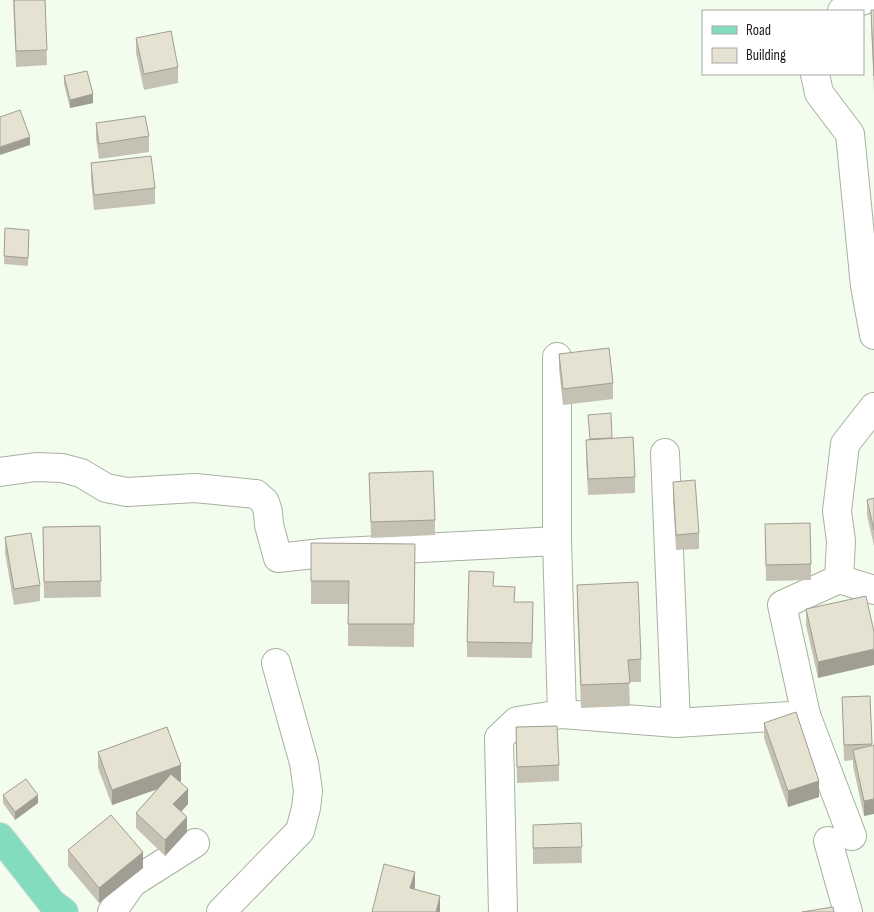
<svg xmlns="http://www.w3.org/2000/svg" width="874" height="912" font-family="'Sofia Sans Condensed',sans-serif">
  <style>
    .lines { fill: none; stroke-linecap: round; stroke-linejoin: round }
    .minor-casing { stroke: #a8b0a2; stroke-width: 30 }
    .major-casing { stroke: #e0e0e0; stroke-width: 30 }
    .minor { stroke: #fff; stroke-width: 28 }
    .major { stroke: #84dcbe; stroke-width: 28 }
    .wall { fill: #c5c2b4 }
    .shaded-wall { fill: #a09e92 }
    .building { fill: #e5e2d1; stroke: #a09e92 }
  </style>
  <rect width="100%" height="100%" fill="#f3fded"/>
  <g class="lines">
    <defs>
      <g id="minor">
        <path d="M842 11 847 6 864 0"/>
        <path d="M815 74 819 93 850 134 865 286 874 335"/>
        <path d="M557 357V541L562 714"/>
        <path d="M665 453 676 723"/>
        <path d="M0 472 36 467 62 468 81 473 106 488 127 492 195 488 256 494 265 502 268 512 269 525 278 558 322 553 557 541"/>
        <path d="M839 579 874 590"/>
        <path d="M806 715 852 836"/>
        <path d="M828 841 848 912"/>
        <path d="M112 912 132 883 195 843"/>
        <path d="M221 912 300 831 306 808 308 791 304 763 276 663"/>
        <path d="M503 912 499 738 517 721 562 714 676 723 806 715 782 605 839 579 841 541 837 511 845 444 874 407"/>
      </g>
      <path id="major" d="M0 837 52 903 64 912"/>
    </defs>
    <!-- minor casing -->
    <use href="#minor" class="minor-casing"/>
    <!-- major casing -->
    <use href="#major" class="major-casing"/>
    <!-- minor -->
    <use href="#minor" class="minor"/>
    <!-- major -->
    <use href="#major" class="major"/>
  </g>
  <!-- wall -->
  <g class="wall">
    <path d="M13 0H45L47 65 16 67Z"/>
    <path d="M871 10H874V91L871 25Z"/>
    <path d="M136 38 178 67V83L144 90 136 53Z"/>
    <path d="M64 76 93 103 70 108 64 84Z"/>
    <path d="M96 123 149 136V152L99 159 96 139Z"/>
    <path d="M91 163 155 188V204L94 210 91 179Z"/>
    <path d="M5 228 29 238 28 266 4 264Z"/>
    <path d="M559 354 613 383V399L563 405 559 369Z"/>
    <path d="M588 415 612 438 635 477V493L588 495 586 455V440L590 439Z"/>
    <path d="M369 473 435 520V535L371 538Z"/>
    <path d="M673 482 699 533V549L676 550 673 498Z"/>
    <path d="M874 498V546L867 515V500Z"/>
    <path d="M765 524 811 564V580L766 581Z"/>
    <path d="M100 526 101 597 44 598 43 527Z"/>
    <path d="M5 537 40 585V601L14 605 5 553Z"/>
    <path d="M311 543 415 544 414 647 348 646V604H311Z"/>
    <path d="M577 585 641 659V682H629L630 706 581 708 577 608Z"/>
    <path d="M494 586 515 602 533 618 532 658 467 657V642Z"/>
    <path d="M806 609 874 632 818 678 806 625Z"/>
    <path d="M870 696 872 746 864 816 853 766V760L844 761 842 697Z"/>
    <path d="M764 723 819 797 788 807 764 738Z"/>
    <path d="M516 727 559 765V781L517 783Z"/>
    <path d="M98 752 181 781H180L188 804 181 812 187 832 165 856 136 828V813L157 789 112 805 98 768Z"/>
    <path d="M3 795 38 803 15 820 3 803Z"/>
    <path d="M581 823 582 863 533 864V825Z"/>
    <path d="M68 850 143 868 99 903 68 866Z"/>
  </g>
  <!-- shaded-wall -->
  <g class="shaded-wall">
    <path d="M93 94V103L70 108V100Z"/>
    <path d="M30 137V145L0 155V147Z"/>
    <path d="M874 649V665L818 678V662Z"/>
    <path d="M181 765V781L112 805V790Z"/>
    <path d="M819 781V797L788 807V791Z"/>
    <path d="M188 789V804L173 820V804Z"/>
    <path d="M38 795V803L15 820V812Z"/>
    <path d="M874 799V814L864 816V801Z"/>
    <path d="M187 817V832L165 856V840Z"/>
    <path d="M143 852V868L99 903V888Z"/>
    <path d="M415 872V888L410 904V888Z"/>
    <path d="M440 896V912H436Z"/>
  </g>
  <!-- building -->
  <g class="building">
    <path d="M14 0H45L47 50 16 51Z"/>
    <path d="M871 10H874V76Z"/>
    <path d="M171 31 178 67 144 74 136 38Z"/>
    <path d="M87 71 93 94 70 100 64 76Z"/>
    <path d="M20 110 30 137 0 147V117Z"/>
    <path d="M145 116 149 136 99 144 96 123Z"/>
    <path d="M151 156 155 188 94 195 91 163Z"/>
    <path d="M5 228 29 230 28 258 4 256Z"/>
    <path d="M609 348 613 383 563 389 559 354Z"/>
    <path d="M611 413 612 438 590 439 588 415Z"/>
    <path d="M633 437 635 477 588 479 586 440Z"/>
    <path d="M433 471 435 520 371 522 369 473Z"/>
    <path d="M695 480 699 533 676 535 673 482Z"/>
    <path d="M874 498V530L867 500Z"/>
    <path d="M810 523 811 564 766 565 765 524Z"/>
    <path d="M100 526 101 581 44 582 43 527Z"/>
    <path d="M31 533 40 585 14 589 5 537Z"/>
    <path d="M311 543 415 544 414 624H348L349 581H311Z"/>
    <path d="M469 571 494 572 493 586 515 587 514 602H533L532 643 467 642Z"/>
    <path d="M638 582 641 659 628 660 630 683 581 685 577 585Z"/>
    <path d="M866 596 874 632V649L818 662 806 609Z"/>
    <path d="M870 696 872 744 844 745 842 697Z"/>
    <path d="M796 712 819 781 788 791 764 723Z"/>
    <path d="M557 726 559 765 517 767 516 727Z"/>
    <path d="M167 727 181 765 112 790 98 752Z"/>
    <path d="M874 745V799L864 801 853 750Z"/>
    <path d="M171 774 188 789 173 804 187 817 165 840 136 813Z"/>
    <path d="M26 779 38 795 15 812 3 795Z"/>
    <path d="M111 815 143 852 99 888 68 850Z"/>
    <path d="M581 823 582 847 533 848V825Z"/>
    <path d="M384 864 415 872 410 888 440 896 436 912H372Z"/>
    <path d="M833 907 834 912H802Z"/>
  </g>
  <!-- legend -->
  <rect x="702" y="10" width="162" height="65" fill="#ffffff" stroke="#a6a7a5"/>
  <rect x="712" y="26" width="25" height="8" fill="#84dcbe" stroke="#a6a7a5"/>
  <text x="746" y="35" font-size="15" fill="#20231e">Road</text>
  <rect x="712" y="48" width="25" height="15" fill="#e5e2d1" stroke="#a6a7a5"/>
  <text x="746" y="60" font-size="15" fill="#20231e">Building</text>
</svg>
